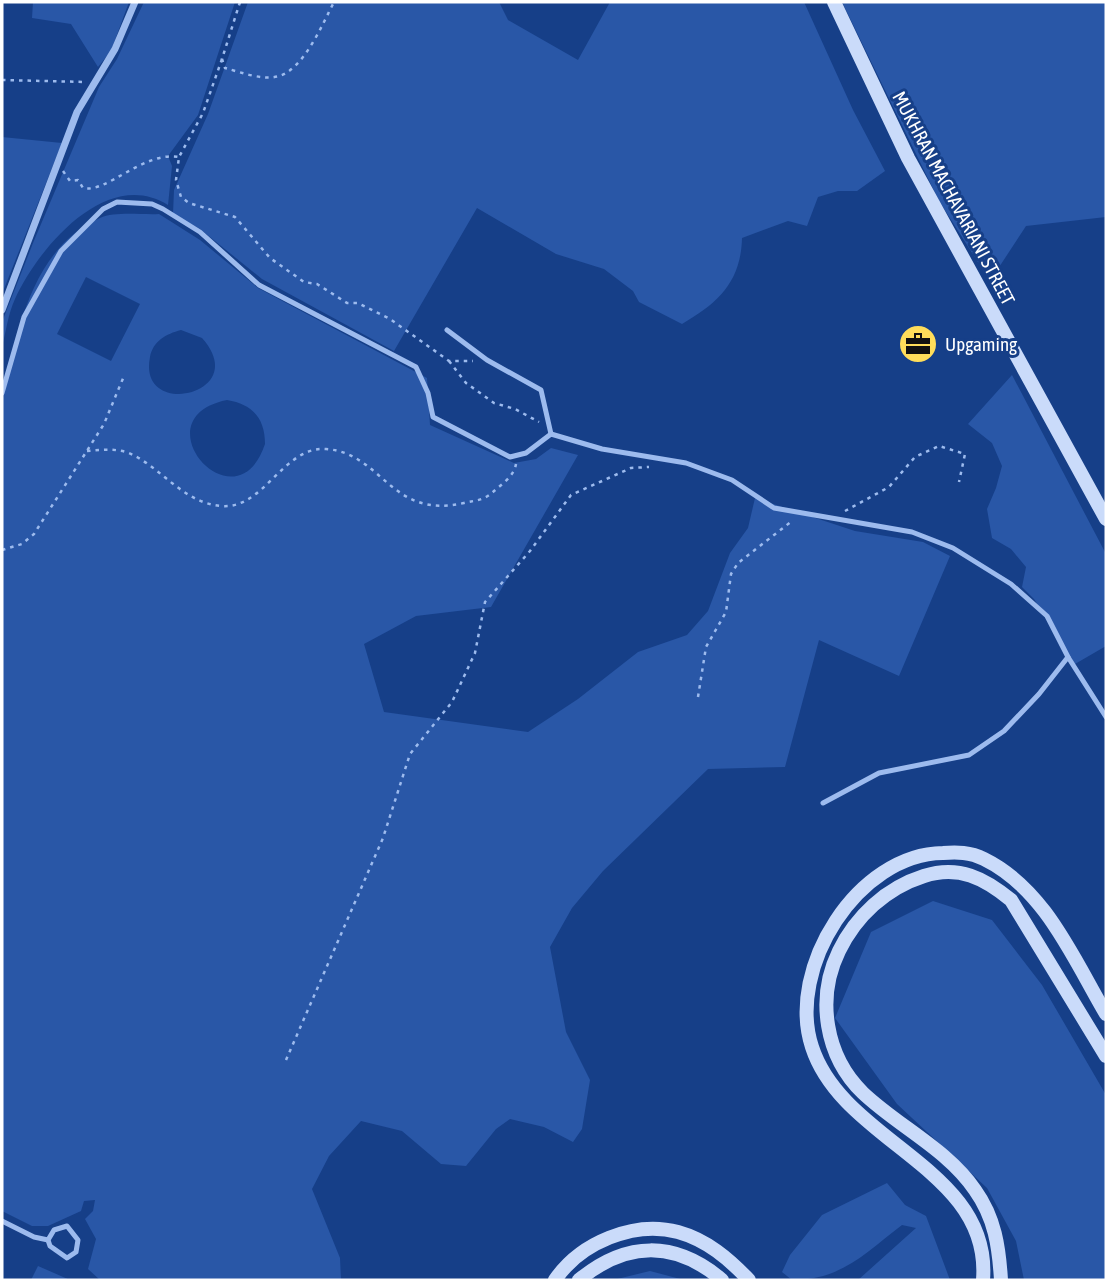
<svg xmlns="http://www.w3.org/2000/svg" width="1108" height="1282" font-family="'Asap Condensed',sans-serif">
  <style>
    .green { fill: #2957a7; fill-rule: evenodd }
    .lines { fill: none; stroke-linecap: round; stroke-linejoin: round }
    .path { stroke: #9dbbee; stroke-width: 2.5; stroke-dasharray: 3.5 5; stroke-linecap: butt }
    .service { stroke: #9dbbee; stroke-width: 5 }
    .minor { stroke: #9dbbee; stroke-width: 7 }
    .secondary { stroke: #cadbfa; stroke-width: 14 }
    .labels { text-anchor: middle; stroke-width: 6; stroke-linejoin: round; paint-order: stroke }
    .street-label { font-size: 19px; fill: #fff; stroke: #163f88 }
    .poi-label { font-size: 19px; fill: #fff; stroke: #163f88; text-anchor: start }
  </style>
  <rect width="100%" height="100%" fill="#163f88"/>
  <!-- green -->
  <g class="green">
    <path d="M33 2H129L111 51 98 67 71 24 32 18Z"/>
    <path d="M144 2H235L198 115 168 156 172 166 168 205C106 166 37 250 15 299 8 314 6 332 2 347V322L33 243 99 87 117 59Z"/>
    <path d="M248 2H499L508 20 578 60 610 2H804L853 110 885 171 857 191H838L818 197 807 226 788 221 742 238C741 282 718 303 682 324L639 302 633 291 604 269 556 254 477 208 394 351 262 279 200 229 173 214 174 190 208 114Z"/>
    <path d="M842 2H1106V217L1026 226 990 281 939 201Z"/>
    <path d="M2 137 62 143 2 294Z"/>
    <path d="M159 214 200 240 258 288 427 378 430 425 514 463 536 459 551 448 578 455 491 607 416 616 364 644 384 712 528 732 578 699 638 652 687 635 708 611 730 553 748 528 755 498 855 531 923 542 950 556 899 676 819 640 785 767 708 769 603 871 572 908 550 947 566 1032 590 1080 582 1129 573 1142 544 1127 510 1119 496 1129 466 1166 441 1164 402 1131 361 1121 329 1156 312 1189 340 1258 341 1280H100L88 1269 96 1239 85 1219 93 1211 95 1200 84 1201 81 1211 48 1226H32L2 1211V402C16 336 30 249 100 218 115 211 142 215 159 214ZM86 277 140 304 111 361 57 334ZM181 330 202 338C253 395 137 420 150 357 153 341 166 334 181 330ZM227 400C252 404 265 418 265 444 236 531 137 418 227 400Z"/>
    <path d="M1012 375 1106 554V646L1075 664 1034 599 1022 587 1026 567 1011 549 992 538 987 509 996 488 1002 466 992 443 968 424Z"/>
    <path d="M933 901 992 920 1042 985 1106 1095V1280H1024L1016 1241 987 1188 897 1104 835 1018 871 932Z"/>
    <path d="M887 1183 905 1205 926 1216 950 1280H858L916 1228 902 1225C865 1253 842 1280 792 1280L782 1272 790 1255 822 1215Z"/>
    <path d="M38 1266 70 1280H31Z"/>
    <path d="M650 1271 684 1280H613Z"/>
  </g>
  <g class="lines">
    <!-- path -->
    <g class="path">
      <path d="M240 2 222 59 225 68C240 72 263 81 279 76 304 69 323 23 334 2"/>
      <path d="M222 59 203 113 179 157 176 180 181 197 189 203 235 217 270 258 304 282 317 284 347 303H358L390 319 449 361H473"/>
      <path d="M2 80 86 82"/>
      <path d="M63 171 70 181 78 180 83 188C106 194 143 151 179 157"/>
      <path d="M449 361 466 383 494 403 515 409 539 422"/>
      <path d="M87 451C101 450 115 448 129 453 161 467 183 503 221 506 264 510 283 446 326 449 383 453 390 520 464 503 476 500 483 501 493 492 502 484 514 476 516 464"/>
      <path d="M845 511 889 487 915 457 939 446 965 454 959 482"/>
      <path d="M2 550 22 544 34 534 104 424 124 376"/>
      <path d="M698 697 706 647 726 612 731 574 738 563 792 521"/>
      <path d="M286 1060 383 838 410 754 452 702 475 653 485 602 530 551 571 495 631 468 649 467"/>
    </g>
    <!-- service -->
    <g class="service">
      <path d="M447 330 487 360 541 390 551 434"/>
      <path d="M2 393 24 317 61 251 103 209 117 202 152 204 163 209 200 232 259 285 416 367 428 393 433 417 510 457 526 453 551 434"/>
      <path d="M551 434 602 449 686 463 732 480 774 508 912 532 953 548 1011 584 1047 616 1068 657 1106 717"/>
      <path d="M823 803 879 773 969 755 1004 731 1039 694 1068 657"/>
      <path d="M2 1221 34 1237 48 1240"/>
      <path d="M67 1226 78 1240 76 1252 67 1258 50 1246 48 1240 54 1230Z"/>
    </g>
    <!-- minor -->
    <path class="minor" d="M2 310 77 112 115 49 135 2"/>
    <!-- secondary -->
    <g class="secondary">
      <path d="M834 2 908 158 1106 519"/>
      <path d="M555 1280C580 1243 634 1220 678 1232 707 1240 729 1259 749 1280"/>
      <path d="M579 1280C626 1241 675 1240 722 1280"/>
      <path d="M983 1280C992 1168 843 1143 812 1047 786 968 858 854 943 853 957 852 970 852 984 859 1045 889 1073 958 1106 1014"/>
      <path d="M1001 1280C999 1247 995 1218 975 1190 947 1149 899 1127 863 1093 825 1056 816 998 839 951 856 916 886 888 924 876 959 865 984 878 1011 900L1106 1056"/>
    </g>
  </g>
  <!-- icons -->
  <defs>
    <symbol id="office-disc" viewBox="-11 -11 22 22"><circle r="9.5" fill="#ffdd5a" stroke="#163f88"/><path d="M-6-3h4V-5.5h4V-3h4V5H-6ZM-1-4.5V-3h2v-1.5ZM-6 0V1H6V0Z" fill="#111"/></symbol>
  </defs>
  <g fill-rule="evenodd">
    <use href="#office-disc" x="896" y="322" width="44" height="44"/>
  </g>
  <g class="labels">
    <!-- street labels -->
    <g class="street-label">
      <text transform="translate(954 198) rotate(62)" y="7">MUKHRAN MACHAVARIANI STREET</text>
    </g>
    <!-- poi labels -->
    <g class="poi-label">
      <text x="945" y="351">Upgaming</text>
    </g>
  </g>
  <!-- border -->
  <rect width="1108" height="1282" fill="none" stroke="#ffffff" stroke-width="7"/>
</svg>
